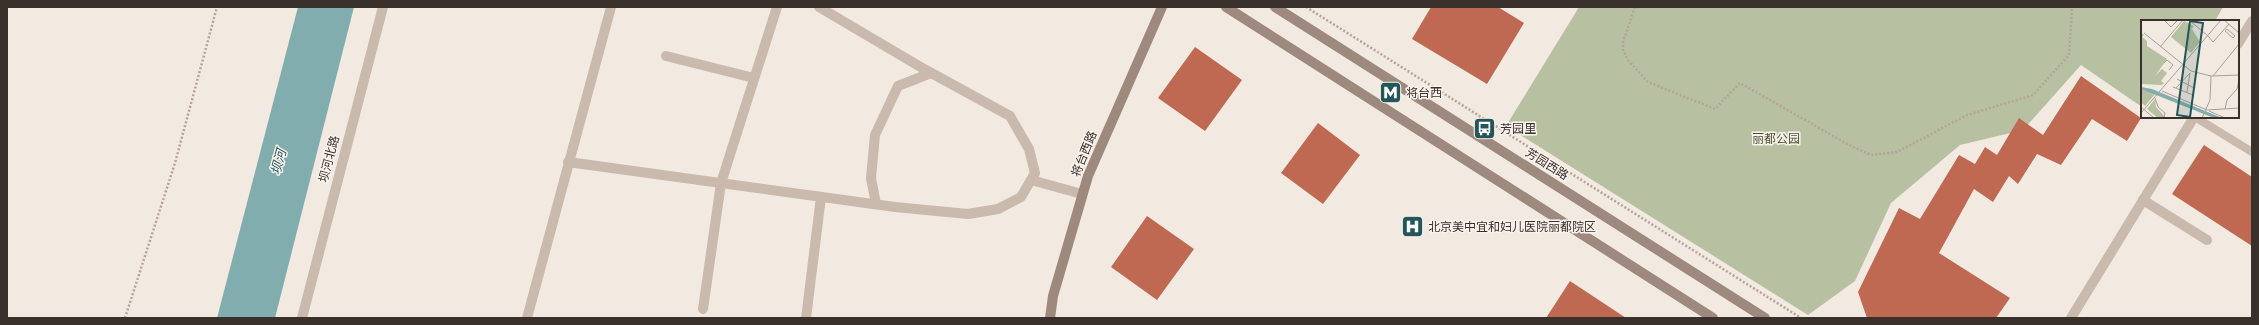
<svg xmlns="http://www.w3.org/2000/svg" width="2259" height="325" font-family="'Noto Sans','Noto Sans SC',sans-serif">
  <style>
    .green { fill: #b7c1a1 }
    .water { fill: #81adae }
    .building { fill: #bf6952 }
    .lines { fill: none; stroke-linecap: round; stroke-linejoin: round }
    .path { stroke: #b6a397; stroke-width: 2.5; stroke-dasharray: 2 2; stroke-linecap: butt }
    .lane { stroke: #cab9ad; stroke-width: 8 }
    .street { stroke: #cab9ad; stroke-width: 10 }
    .secondary { stroke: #9e897e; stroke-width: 10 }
    .labels { text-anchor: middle; stroke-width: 3; stroke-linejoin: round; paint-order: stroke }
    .poi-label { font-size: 12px; fill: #392f2b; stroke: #faf3ed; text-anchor: start }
    .park-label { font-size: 12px; fill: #495530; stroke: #faf3ed }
    .street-label { font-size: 12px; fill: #392f2b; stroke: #faf3ed }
    .water-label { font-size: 13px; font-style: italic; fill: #235658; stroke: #faf3ed }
    .inset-road { fill: none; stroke: #a89f98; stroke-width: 1 }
    .view { fill: #235658; fill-opacity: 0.15; stroke: #235658; stroke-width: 2 }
    .inset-edge { fill: none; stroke: #392f2b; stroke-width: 2 }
  </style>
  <rect width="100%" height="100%" fill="#f2e9e1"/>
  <!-- green -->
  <path class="green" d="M1579 7H2223L2215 21H2142V107L2081 65 2023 130 1960 145 1891 203 1855 281 1808 315 1506 126Z"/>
  <!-- water -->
  <path class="water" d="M298 7H354L275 318H217Z"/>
  <!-- building -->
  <g class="building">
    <path d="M1431 7H1498L1524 23 1487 84 1412 39Z"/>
    <path d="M1195 47 1242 80 1205 131 1158 98Z"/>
    <path d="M2081 76 2141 118 2127 141 2092 119 2061 165 2037 154 2018 184 2009 176 1993 202 1974 189 1939 253 2010 298 1996 318H1867L1858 292 1899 208 1920 219 1959 155 1975 164 1985 147 1997 155 2019 118 2043 135Z"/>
    <path d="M1318 123 1360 155 1323 204 1281 173Z"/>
    <path d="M2204 145 2252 177V246L2172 194Z"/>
    <path d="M1147 216 1194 249 1157 300 1111 267Z"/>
    <path d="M1570 281 1626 318H1546Z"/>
  </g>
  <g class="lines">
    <!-- path -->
    <g class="path">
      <path d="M1306 7 1801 318"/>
      <path d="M1635 7 1623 42V50L1628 60 1648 82 1715 109 1740 83 1849 145 1871 155 1897 152 1967 115 2033 95 2069 55 2072 7"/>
      <path d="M125 318 175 163 217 7"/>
    </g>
    <!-- lane -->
    <path class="lane" d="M2195 117 2252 152"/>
    <!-- street -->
    <g class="street">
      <path d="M2238 44 2252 21"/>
      <path d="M666 56 754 78"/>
      <path d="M568 162 895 207 968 214 998 209 1021 197 1035 173 1029 149 1010 116 924 69 819 7"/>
      <path d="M1031 180 1082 194"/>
      <path d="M2143 200 2207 240"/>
      <path d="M876 204 871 178 875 135 898 86 931 73"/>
      <path d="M703 309 721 183 777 7"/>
      <path d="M302 318 383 7"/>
      <path d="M527 318 611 7"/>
      <path d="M806 318 821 197"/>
      <path d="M2071 318 2194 117"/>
    </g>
    <!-- secondary -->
    <g class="secondary">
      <path d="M1226 7 1713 318"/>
      <path d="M1275 7 1765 318"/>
      <path d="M1050 318 1053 296 1088 176 1162 7"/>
    </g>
  </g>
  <!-- icons -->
  <defs>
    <symbol id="metro-square" viewBox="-11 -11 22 22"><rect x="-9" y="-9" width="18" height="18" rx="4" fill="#235658" stroke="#faf3ed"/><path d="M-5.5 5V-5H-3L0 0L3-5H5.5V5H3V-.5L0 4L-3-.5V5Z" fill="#fff"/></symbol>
    <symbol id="bus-square" viewBox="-11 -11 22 22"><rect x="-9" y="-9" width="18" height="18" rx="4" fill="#235658" stroke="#faf3ed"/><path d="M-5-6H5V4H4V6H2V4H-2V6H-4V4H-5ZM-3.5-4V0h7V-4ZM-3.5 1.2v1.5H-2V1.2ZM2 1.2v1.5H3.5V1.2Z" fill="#fff"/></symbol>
    <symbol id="hospital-square" viewBox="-11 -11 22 22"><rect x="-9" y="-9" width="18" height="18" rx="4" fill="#235658" stroke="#faf3ed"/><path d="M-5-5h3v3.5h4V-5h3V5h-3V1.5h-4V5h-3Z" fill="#fff"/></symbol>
  </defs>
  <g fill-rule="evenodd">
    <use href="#metro-square" x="1378" y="80" width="25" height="25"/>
    <use href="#bus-square" x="1472" y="116" width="25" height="25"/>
    <use href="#hospital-square" x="1400" y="214" width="25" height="25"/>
  </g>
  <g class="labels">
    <!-- poi labels -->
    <g class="poi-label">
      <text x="1406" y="97">将台西</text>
      <text x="1500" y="133">芳园里</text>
      <text x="1428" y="231">北京美中宜和妇儿医院丽都院区</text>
    </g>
    <!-- park labels -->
    <g class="park-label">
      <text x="1776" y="143">丽都公园</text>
    </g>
    <!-- street labels -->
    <g class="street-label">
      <text transform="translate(1084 154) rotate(-68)" y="4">将台西路</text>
      <text transform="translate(329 159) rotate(-75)" y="4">坝河北路</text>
      <text transform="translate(1547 164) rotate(32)" y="4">芳园西路</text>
    </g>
    <!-- water labels -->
    <g class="water-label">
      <text transform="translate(278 162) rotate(-75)" y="5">坝河</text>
    </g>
  </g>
  <!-- overview -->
  <g transform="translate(2141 20)">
    <rect width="98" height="98" fill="#f2e9e1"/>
    <path d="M43 1 53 6 51 9 59 22 50 33 30 17ZM0 12 3 15 1 17 6 21V26L26 39 14 56 21 49 26 53 20 61 23 63 21 65 0 64ZM0 69 15 73 4 86 0 82ZM14 79 15 87 25 98H17L6 89Z" fill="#b7c1a1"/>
    <path d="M0 67 11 69 81 98H73L0 69Z" fill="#81adae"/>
    <path class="inset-road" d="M23 0 30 7 37 0M48 0 67 16M83 0 98 13M86 9 94 16 92 18 84 11ZM3 13 50 51 70 56 98 55M67 16 72 22 88 4M19 27 42 0M23 43 26 40 32 45 28 50M72 56 98 24M36 59 53 68M32 67 52 75M35 68 49 53 46 72M21 71 66 90 98 88M14 78 17 87 24 93 23 98M0 87 13 98M84 89 86 80 96 69 98 60M68 91 84 98M0 93 80 0M61 98 69 80 70 56"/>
    <path class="view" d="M49 1 62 3 49 97 36 95Z"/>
    <rect width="98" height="98" class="inset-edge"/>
  </g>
  <!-- border -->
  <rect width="2259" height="325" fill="none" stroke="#392f2b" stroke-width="16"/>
</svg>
